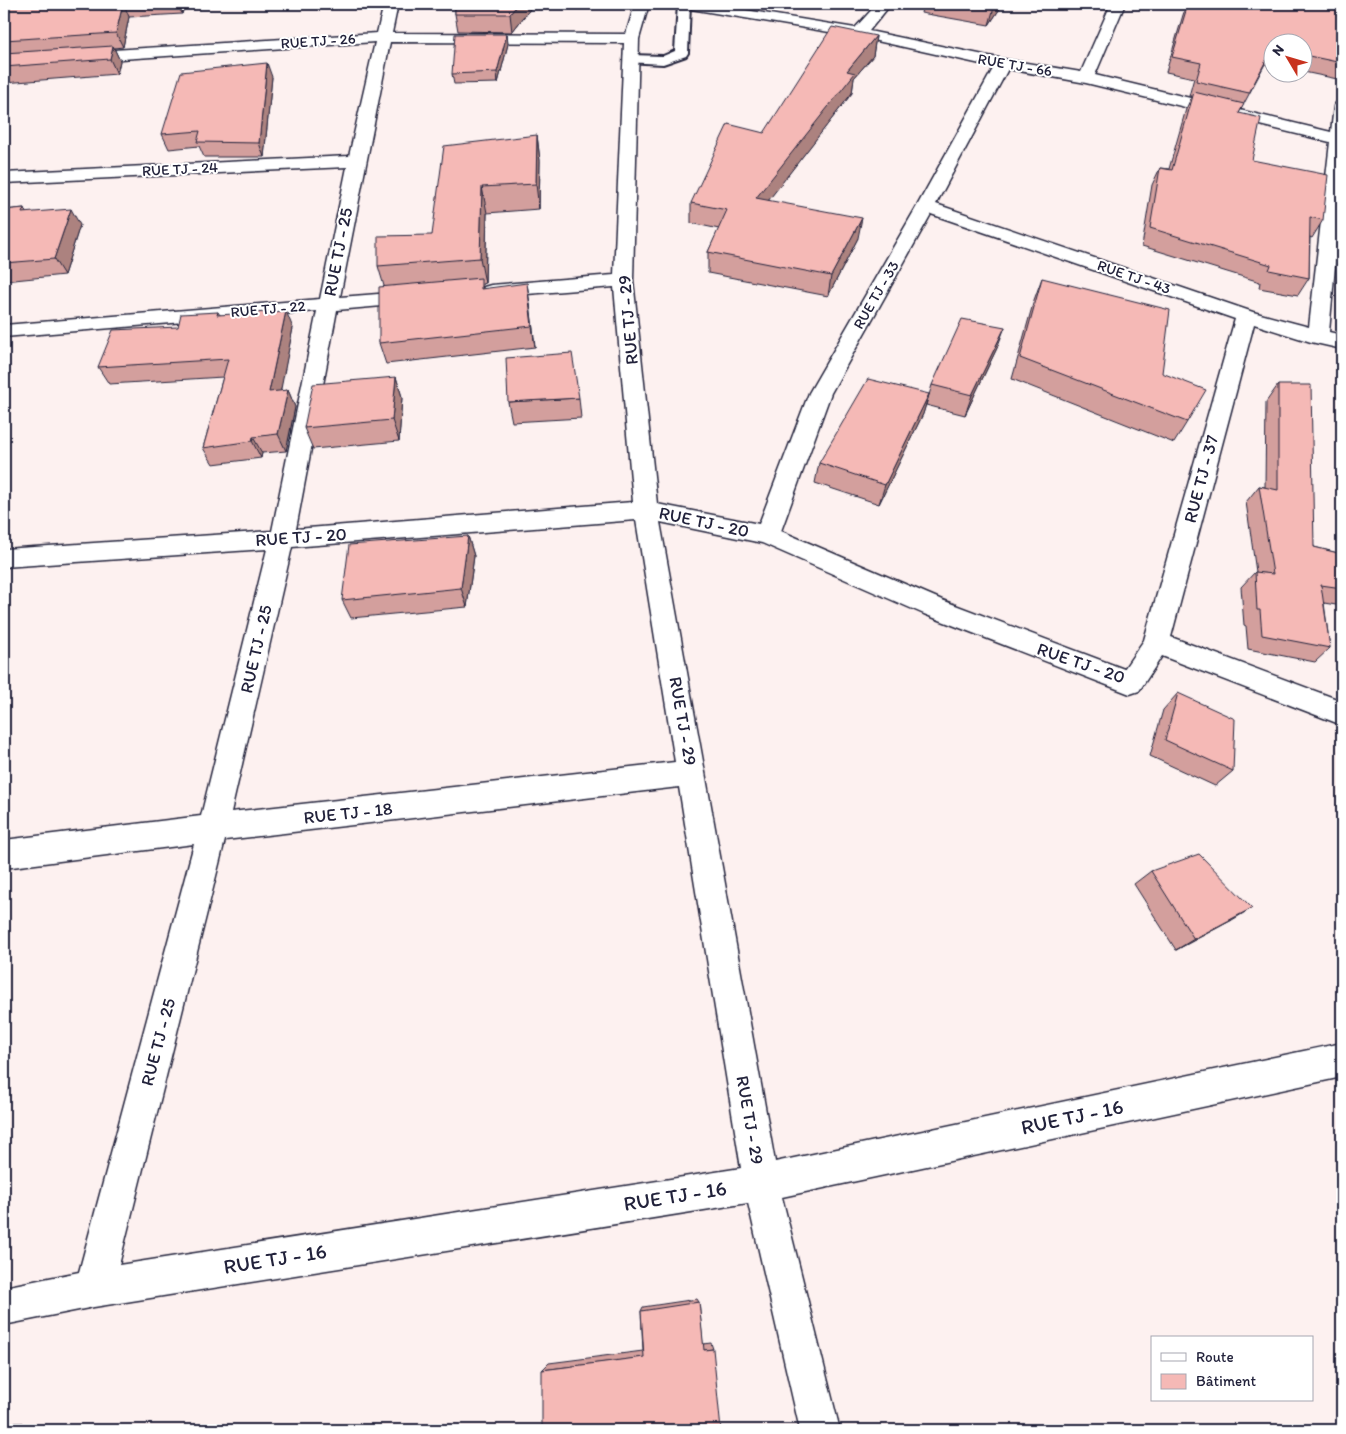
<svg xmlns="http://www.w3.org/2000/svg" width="1346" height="1434" font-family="Itim,sans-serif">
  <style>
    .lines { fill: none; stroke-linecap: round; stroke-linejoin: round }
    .lane-casing { stroke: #22223b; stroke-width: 4 }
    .street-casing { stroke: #22223b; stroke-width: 3 }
    .lane { fill: #fff; fill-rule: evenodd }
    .street { fill: #fff; fill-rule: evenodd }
    .wall { fill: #d39f9d; stroke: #22223b }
    .shaded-wall { fill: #ac827f; stroke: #22223b }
    .building { fill: #f5b9b6; stroke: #22223b }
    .labels { text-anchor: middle; stroke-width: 4; stroke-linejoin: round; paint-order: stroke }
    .far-street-label { font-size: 15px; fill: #22223b; stroke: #fff }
    .street-label { font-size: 18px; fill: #22223b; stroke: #fff }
    .near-street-label { font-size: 21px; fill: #22223b; stroke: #fff }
  </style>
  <rect width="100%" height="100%" fill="#fdf1f0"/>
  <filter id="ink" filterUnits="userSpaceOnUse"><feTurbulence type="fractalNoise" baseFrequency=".02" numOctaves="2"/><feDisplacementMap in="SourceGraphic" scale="10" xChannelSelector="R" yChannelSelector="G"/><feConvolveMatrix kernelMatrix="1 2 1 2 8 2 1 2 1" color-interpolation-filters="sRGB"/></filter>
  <g filter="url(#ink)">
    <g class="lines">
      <defs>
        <path id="lane" d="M678 4H690L688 53 686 56 663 64 626 62 624 59 626 56 631 55 663 56 675 51Z"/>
        <path id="street" d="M384 4H398L392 33 626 34 635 4H649L639 39 633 280 657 504 759 524 809 393 917 206 994 67 859 37 685 8 680 7 678 4H709L855 28 877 4H891L869 31 1003 59 1081 72 1111 4H1125L1095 75 1331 132 1334 106 1336 103 1342 101V189L1329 332 1342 335V349L1311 342 1254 324 1171 637 1342 701V725L1162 656 1139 691 1130 694 924 614 762 543 660 522 775 1162 1342 1043V1077L782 1197 840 1430H800L748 1203 94 1307 4 1325V1287L79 1272 194 844 4 868V840L201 816 267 549 4 567V549L272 531 317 311 4 337V325L320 299 347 167 4 183V173L349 156 375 42 4 67V57L377 33ZM390 42 624 43 614 275 491 285 484 287 481 291 484 295 491 297 614 287 633 502 296 529 337 310 416 303 423 301 426 297 423 293 416 291 340 297ZM1008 69 1086 83 1330 142 1309 327 1253 312 936 204ZM931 214 1235 319 1144 640 1124 669 942 600 781 531 831 393ZM636 520 675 762 231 812 292 547ZM679 787 741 1168 119 1265 225 840Z"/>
      </defs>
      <!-- lane casing -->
      <use href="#lane" class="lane-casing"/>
      <!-- street casing -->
      <use href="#street" class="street-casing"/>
      <!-- lane -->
      <use href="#lane" class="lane"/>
      <!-- street -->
      <use href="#street" class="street"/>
    </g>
    <!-- wall -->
    <g class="wall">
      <path d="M4 4H185L182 14 129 17 123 47 114 48 120 61 117 74 4 83Z"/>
      <path d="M434 4H534L512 32 458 31 455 14V6L434 5Z"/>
      <path d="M923 4H1003L989 25 921 13Z"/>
      <path d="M1187 4H1342V80L1304 72V42H1274V66L1265 64 1239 113 1252 160 1323 220 1312 238 1310 237 1309 278 1298 295 1259 288 1260 282 1142 246 1152 185 1160 168 1169 169 1186 109 1192 96H1189L1194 78 1166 72 1183 15Z"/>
      <path d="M507 34 508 44 498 83 454 84 452 74Z"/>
      <path d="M876 36 873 56 854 78 852 93 768 200 858 238 828 296 708 273V252L719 229 691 223V203L764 133Z"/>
      <path d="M272 77 264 157H204L199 146 169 149 162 134Z"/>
      <path d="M537 135 540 161 539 209 487 213 485 283 482 284 483 289 530 304 535 347 386 364 379 343 384 286 378 266 432 235Z"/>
      <path d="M24 208 26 213 80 225 64 275 4 281V210Z"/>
      <path d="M1042 278 1162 373 1187 422 1174 443 1012 379 1034 300Z"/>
      <path d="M218 312 220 315 293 328 280 391 288 390 295 407 286 451 262 453 261 458 213 464 203 448 223 377 109 384 98 367 178 327Z"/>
      <path d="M997 348 965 415 926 405 932 385Z"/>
      <path d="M396 377 402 397 399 441 313 449 304 428Z"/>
      <path d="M1278 385 1314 547 1342 554V606L1324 603 1330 648 1315 662 1248 649 1246 626 1244 625 1241 587 1255 572H1256L1246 502 1259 486 1265 487 1266 402Z"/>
      <path d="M929 394 923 414 879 504 815 483 819 463Z"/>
      <path d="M579 398 581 418 512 422 508 402Z"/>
      <path d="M468 536 474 556 467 607 351 618 342 600Z"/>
      <path d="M1178 693 1233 771 1215 786 1150 756 1163 710Z"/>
      <path d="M1151 871 1232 920 1176 950 1134 884Z"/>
      <path d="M697 1299 699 1302 703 1344 711 1343 713 1349 542 1370 549 1363 643 1351 641 1311 643 1307Z"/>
      <path d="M4 1423H23L4 1430Z"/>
    </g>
    <!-- shaded-wall -->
    <g class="shaded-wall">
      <path d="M123 4H124L129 17 123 47 116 33Z"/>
      <path d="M178 4H185L182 14Z"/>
      <path d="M518 4H534L512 32 510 14Z"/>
      <path d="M995 4H1003L989 25Z"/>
      <path d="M507 34 508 44 498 83 497 72Z"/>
      <path d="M876 36 873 56 854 78 852 93 754 219 756 198 847 71Z"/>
      <path d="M113 46 120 61 117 74 110 59Z"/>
      <path d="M267 63 272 77 264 157 259 143Z"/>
      <path d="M537 135 540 161 539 209 536 184Z"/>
      <path d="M482 187 487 213 485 283 480 258Z"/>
      <path d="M71 209 80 225 64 275 54 259Z"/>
      <path d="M862 218 858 238 828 296 831 276Z"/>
      <path d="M527 283 530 304 535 347 532 326Z"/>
      <path d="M286 311 293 328 277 409 269 392Z"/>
      <path d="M1005 327 997 348 965 415 972 395Z"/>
      <path d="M396 377 402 397 399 441 392 420Z"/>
      <path d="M288 390 295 407 286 451 278 434Z"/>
      <path d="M929 394 923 414 879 504 885 485Z"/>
      <path d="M253 437 262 453 261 458 252 441Z"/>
      <path d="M468 536 474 556 467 607 461 588Z"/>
      <path d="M1252 908 1232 920 1176 950 1194 939Z"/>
      <path d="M23 1423 21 1430H4V1428Z"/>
    </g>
    <!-- building -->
    <g class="building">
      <path d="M4 4H123L116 33 4 40Z"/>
      <path d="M455 4H518L510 14H455Z"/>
      <path d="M1188 4H1342V63L1304 55V42H1274V49H1272L1249 93 1196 81 1201 63 1172 57Z"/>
      <path d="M832 27 876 36 847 71 855 73 756 198 862 218 831 276 708 252 727 210 691 203 728 124 764 133Z"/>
      <path d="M455 34H507L497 72 452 74Z"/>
      <path d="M113 46 110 59 4 67V53Z"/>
      <path d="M267 63 259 143 197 142 200 131 162 134 181 72Z"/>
      <path d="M1194 92 1244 104 1239 113 1261 118 1252 160 1328 175 1323 220 1310 217 1309 278 1269 270 1271 265 1150 228 1160 168 1172 170Z"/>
      <path d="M537 135 536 184 482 187 480 258 378 266V236L432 235 444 146Z"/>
      <path d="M24 208 22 213 71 209 54 259 4 263V210Z"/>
      <path d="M481 278V289L527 283 532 326 379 343V287Z"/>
      <path d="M1042 278 1170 310 1162 373 1206 390 1187 422 1020 358Z"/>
      <path d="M286 311 269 392 288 390 278 434 253 437 252 441 203 448 228 359 98 367 113 330 178 327 181 314 218 312 217 315Z"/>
      <path d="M962 319 1005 327 972 395 932 385Z"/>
      <path d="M572 353 579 398 508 402 506 358Z"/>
      <path d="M396 377 392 420 304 428 313 384Z"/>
      <path d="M868 379 929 394 885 485 819 463Z"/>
      <path d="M1278 385H1311L1314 547 1342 554V588L1321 585 1330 648 1262 635 1260 610H1257L1255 572 1273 574 1259 486 1278 490Z"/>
      <path d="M468 536 461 588 342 600 349 545Z"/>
      <path d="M1178 693 1235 719 1233 771 1165 740Z"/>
      <path d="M1199 854 1252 908 1194 939 1151 871Z"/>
      <path d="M699 1302 704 1350 713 1349 721 1430H542V1370L644 1357 641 1311Z"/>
    </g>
  </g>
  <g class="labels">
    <!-- far-street labels -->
    <g class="far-street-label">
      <text transform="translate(318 41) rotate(-4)" y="5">RUE TJ - 26</text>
      <text transform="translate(1015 65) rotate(10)" y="5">RUE TJ - 66</text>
      <text transform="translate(180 169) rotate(-3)" y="5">RUE TJ - 24</text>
      <text transform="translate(1134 277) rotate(19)" y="5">RUE TJ - 43</text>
      <text transform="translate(876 295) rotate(-60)" y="5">RUE TJ - 33</text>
      <text transform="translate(268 309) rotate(-5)" y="5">RUE TJ - 22</text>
    </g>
    <!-- street labels -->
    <g class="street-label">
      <text transform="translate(338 252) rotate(-79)" y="6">RUE TJ - 25</text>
      <text transform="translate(628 320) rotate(-95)" y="6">RUE TJ - 29</text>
      <text transform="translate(1201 479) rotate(-75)" y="6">RUE TJ - 37</text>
      <text transform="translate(704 522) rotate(12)" y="6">RUE TJ - 20</text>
      <text transform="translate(301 537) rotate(-4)" y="6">RUE TJ - 20</text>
      <text transform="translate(256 649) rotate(-77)" y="6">RUE TJ - 25</text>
      <text transform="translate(1081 663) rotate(19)" y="6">RUE TJ - 20</text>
      <text transform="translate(683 721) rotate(80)" y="6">RUE TJ - 29</text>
      <text transform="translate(348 813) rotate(-6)" y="6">RUE TJ - 18</text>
      <text transform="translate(158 1042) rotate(-75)" y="6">RUE TJ - 25</text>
      <text transform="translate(750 1120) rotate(80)" y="6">RUE TJ - 29</text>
    </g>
    <!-- near-street labels -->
    <g class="near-street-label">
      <text transform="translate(1072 1117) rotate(-12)" y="7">RUE TJ - 16</text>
      <text transform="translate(675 1196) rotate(-9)" y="7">RUE TJ - 16</text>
      <text transform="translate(275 1259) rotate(-9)" y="7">RUE TJ - 16</text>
    </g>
  </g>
  <!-- margin -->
  <rect width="1346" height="1434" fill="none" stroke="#fff" stroke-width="20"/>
  <rect x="10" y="10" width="1326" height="1414" fill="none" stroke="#22223b" stroke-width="2" filter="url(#ink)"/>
  <!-- legend -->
  <rect x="1151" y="1336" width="162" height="65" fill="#ffffff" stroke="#a7a7b1"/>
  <rect x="1161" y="1353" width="25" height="8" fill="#ffffff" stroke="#a7a7b1"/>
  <text x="1196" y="1362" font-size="15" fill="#22223b">Route</text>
  <rect x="1161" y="1374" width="25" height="15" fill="#f5b9b6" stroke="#a7a7b1"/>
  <text x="1196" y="1386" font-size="15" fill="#22223b">Bâtiment</text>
  <!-- north arrow -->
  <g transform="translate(1288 58) rotate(308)"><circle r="24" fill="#ffffff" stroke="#a7a7b1"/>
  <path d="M0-4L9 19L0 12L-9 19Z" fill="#c8321e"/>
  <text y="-8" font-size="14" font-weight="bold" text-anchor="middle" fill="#22223b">N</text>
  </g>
</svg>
